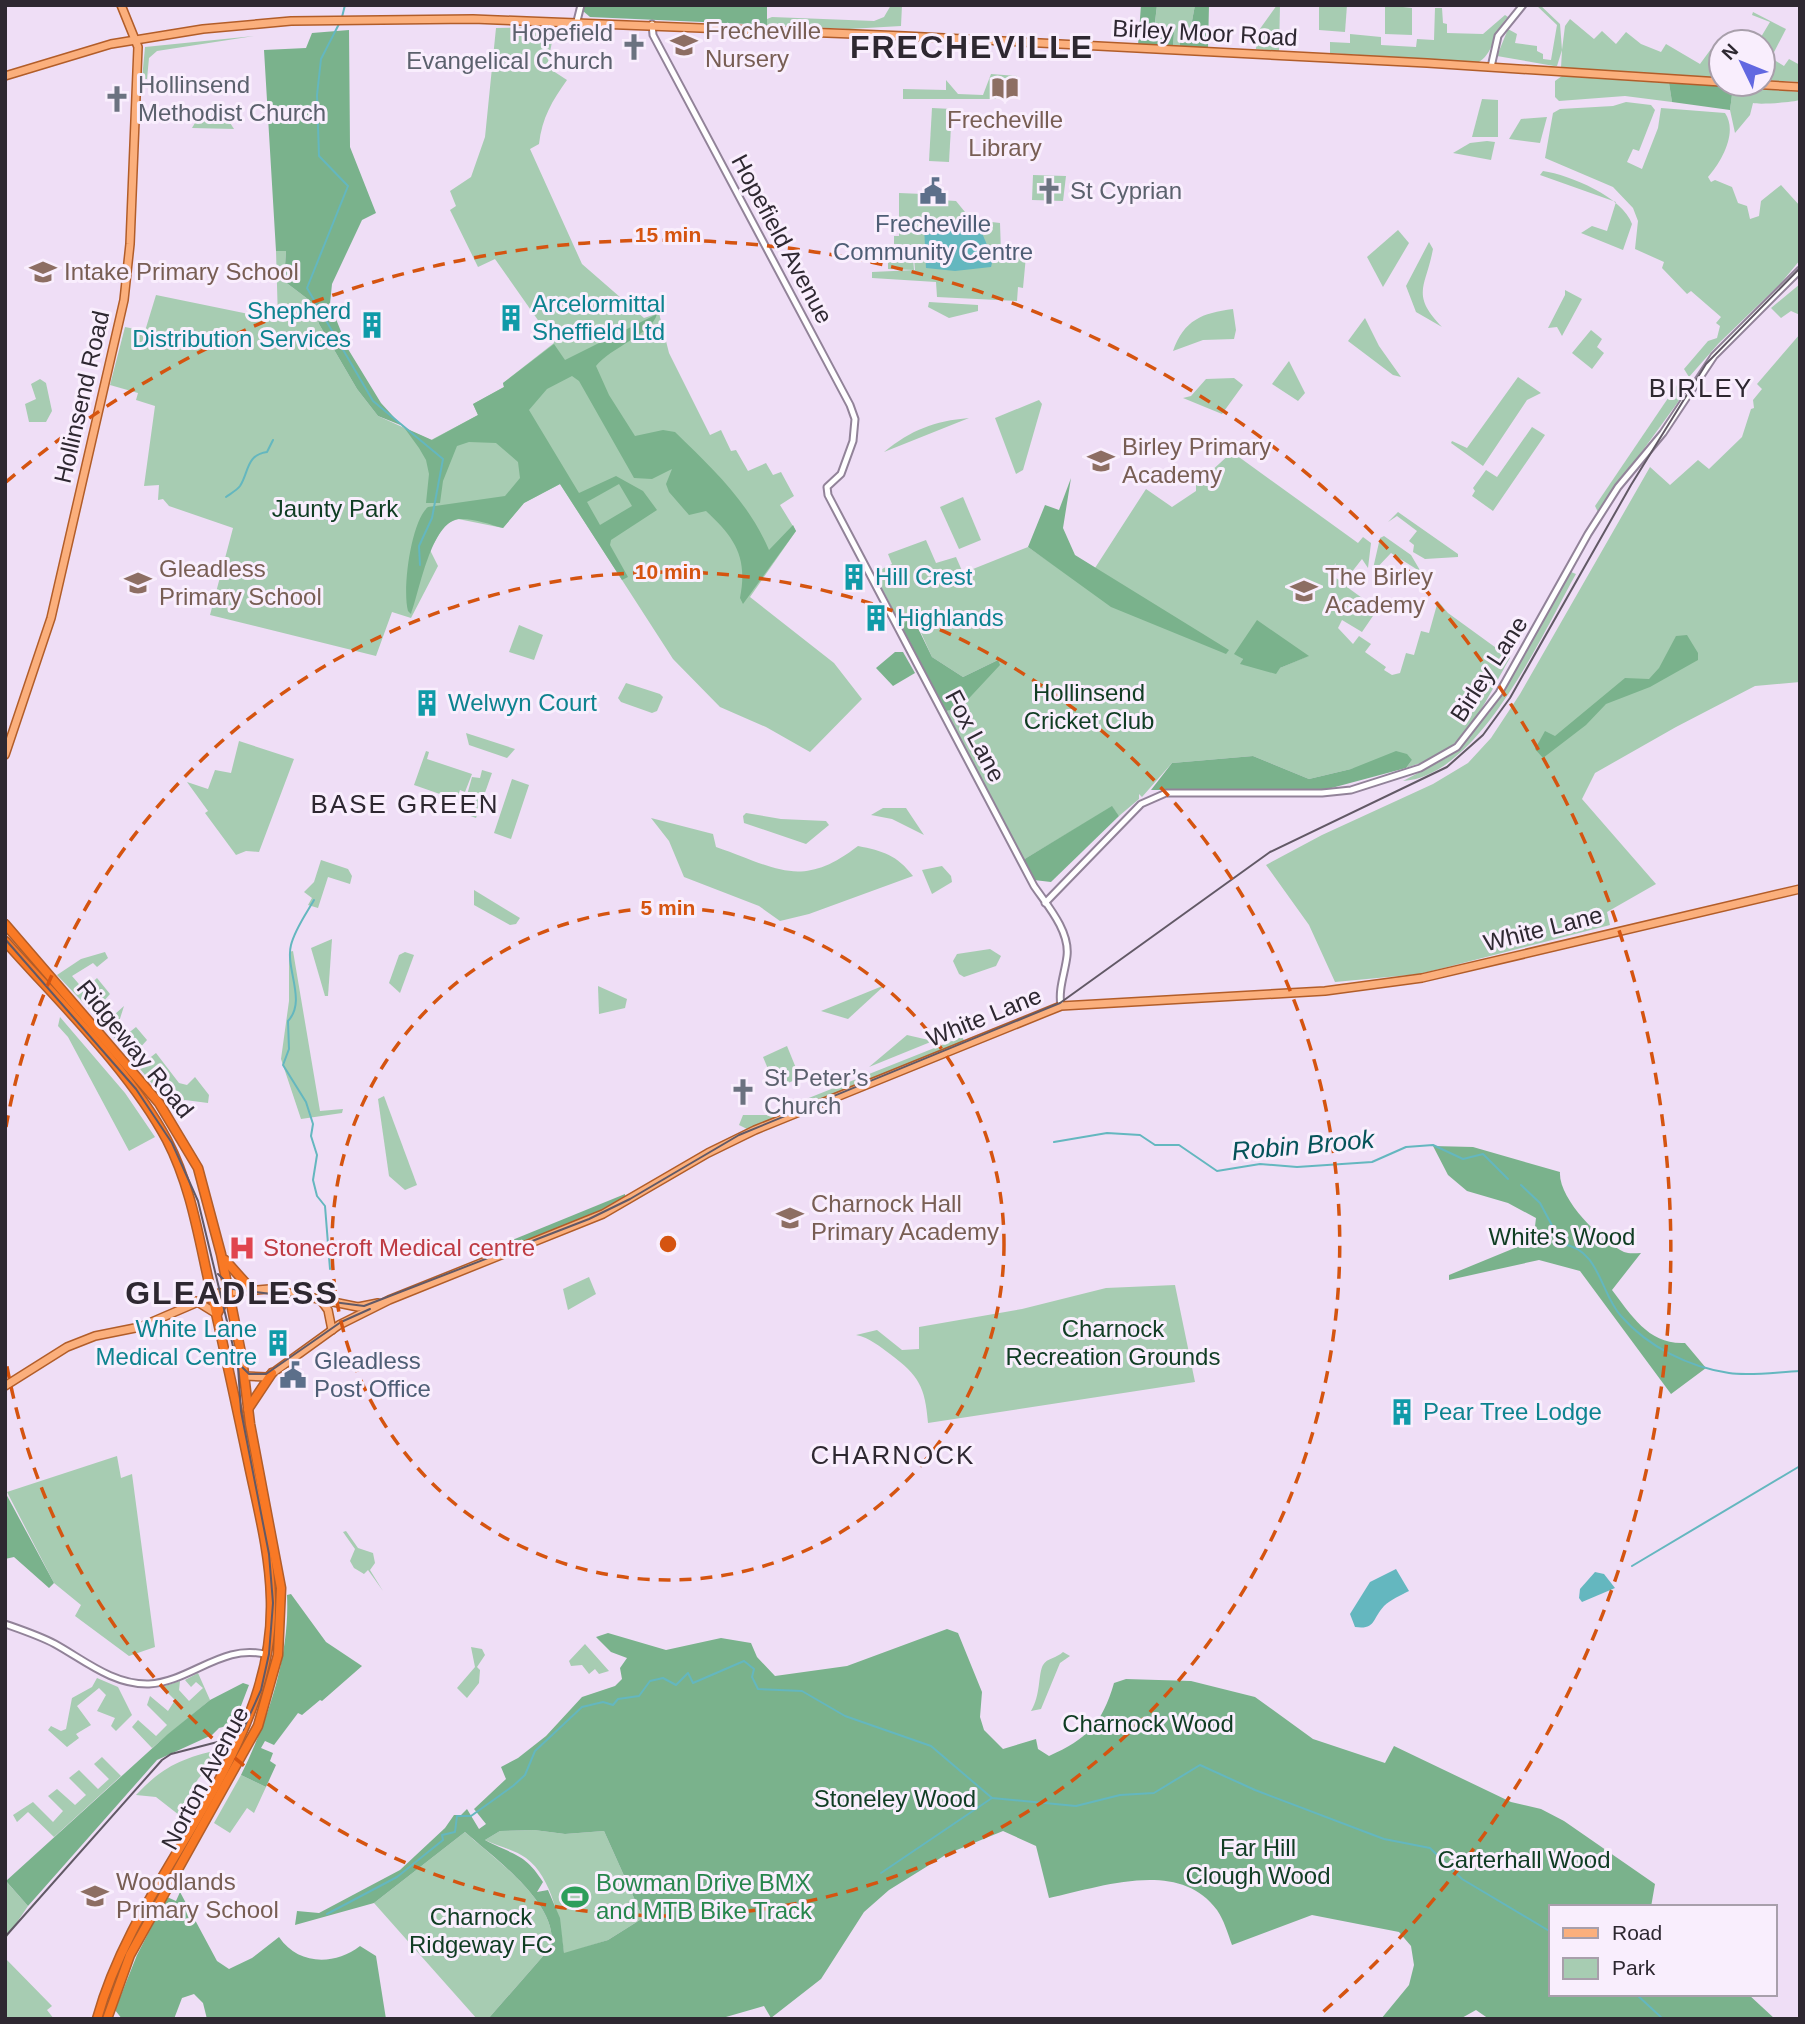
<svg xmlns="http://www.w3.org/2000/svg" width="1805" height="2024" font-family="Helvetica,sans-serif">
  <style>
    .green { fill: #a7ccb2; fill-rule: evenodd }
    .forest { fill: #7ab28c; fill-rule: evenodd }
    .water { fill: #64b7bf }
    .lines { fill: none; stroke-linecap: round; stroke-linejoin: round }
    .stream { stroke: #64b7bf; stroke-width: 2 }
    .minor-casing { stroke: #928399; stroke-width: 9 }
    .major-casing { stroke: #b25d29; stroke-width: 10 }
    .highway-casing { stroke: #b25d29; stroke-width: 11 }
    .minor { stroke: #fff; stroke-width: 5 }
    .major { stroke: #fbaf7c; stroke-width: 7 }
    .highway { stroke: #f97925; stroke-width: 8 }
    .tram { stroke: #625966; stroke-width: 2 }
    .ring { fill: none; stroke: #d55410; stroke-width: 3.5; stroke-dasharray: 12 9 }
    .labels { text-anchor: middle; stroke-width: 6; stroke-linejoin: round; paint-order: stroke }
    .education-label { font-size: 24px; fill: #785e54; stroke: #f9eefd; text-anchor: start }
    .worship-label { font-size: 24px; fill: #5b616d; stroke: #f9eefd; text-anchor: start }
    .street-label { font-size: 24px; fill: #2e2831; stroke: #f9eefd }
    .service-label { font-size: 24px; fill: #4e5e75; stroke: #f9eefd }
    .culture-label { font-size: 24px; fill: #0d838f; stroke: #f9eefd; text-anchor: start }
    .park-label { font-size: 24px; fill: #103d23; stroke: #f9eefd }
    .health-label { font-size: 24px; fill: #be3a42; stroke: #f9eefd; text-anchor: start }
    .leisure-label { font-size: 24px; fill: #27864d; stroke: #f9eefd; text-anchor: start }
    .neighbourhood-label { font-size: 26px; letter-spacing: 2px; fill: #2e2831; stroke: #f9eefd }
    .water-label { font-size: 26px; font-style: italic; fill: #055359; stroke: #f9eefd }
    .district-label { font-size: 32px; font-weight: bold; letter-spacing: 2px; fill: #2e2831; stroke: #f9eefd }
    .centre { fill: #d55410; stroke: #f9eefd; stroke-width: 3.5 }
    .ring-label { font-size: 21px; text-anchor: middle; font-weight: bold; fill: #d55410; stroke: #f9eefd; stroke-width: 6; stroke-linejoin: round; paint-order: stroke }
  </style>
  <rect width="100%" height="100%" fill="#efdef6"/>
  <!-- green -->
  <g class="green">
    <path d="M891 5H902L901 26 849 29 767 25V19L772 17 874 21 884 17Z"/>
    <path d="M1157 5H1195L1190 32H1179L1180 46H1173L1174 32H1154Z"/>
    <path d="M1277 5H1280L1279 51 1256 49 1257 33Z"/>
    <path d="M1319 5H1347L1345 32 1319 30Z"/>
    <path d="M1385 5 1412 8V35L1385 34Z"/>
    <path d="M1536 5H1540L1560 24 1562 50 1565 26 1570 19 1594 39 1602 31 1616 44 1626 32 1641 44 1661 52 1666 44 1700 64 1711 49 1721 55V78L1561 68 1562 50 1557 66H1554L1497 56 1508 29 1517 34 1515 43 1537 46V51L1543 54V59L1551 60 1557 25Z"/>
    <path d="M1435 8H1442L1443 23 1447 24V33L1483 34 1505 15 1508 17C1494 30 1494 55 1477 63L1330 53V42L1350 43V34L1381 37V45L1416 47 1417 39 1434 40Z"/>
    <path d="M1753 12 1786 29 1771 58 1784 66 1789 59 1800 65V82L1763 80V63L1767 52 1763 49V42H1758L1770 22 1752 15Z"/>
    <path d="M555 27 547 67 567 80C552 101 542 118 539 144L530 149 582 264 644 318 659 313 669 353 710 435 721 430 731 451 736 450 748 471 766 463 773 475 781 472 794 496 780 505 796 531 750 597 834 663 862 699 810 752 766 727 720 707 673 659 560 484 524 503 503 528 458 519 445 524 430 550 438 566 411 618 392 612 376 656 210 615 233 528 169 506 163 499 158 500 159 485 144 486 155 406 136 400 138 393 110 385 125 327 145 331 156 295 278 320 276 251H286L284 281 313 303 319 324 357 389 378 416 431 440 478 415 473 404 504 387 503 383 554 343 495 259 478 267 450 210 456 206 450 191 471 177 485 137 496 28Z"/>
    <path d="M254 36 157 51 149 58 147 79H142L145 47Z"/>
    <path d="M991 74 1017 76 1016 93 1013 84 998 83 996 99H903V89L946 90V80L958 94 983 95Z"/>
    <path d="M1562 76 1669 83 1672 102 1625 96 1559 101 1555 97V81Z"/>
    <path d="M1733 87 1800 92V100C1793 102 1760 105 1753 103L1750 115 1735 133 1730 110Z"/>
    <path d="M1482 99 1498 100V137H1472Z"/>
    <path d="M1626 102 1651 105 1655 110 1639 151 1633 149 1627 162 1642 169 1658 128 1661 108 1725 113C1738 132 1722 161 1708 177L1711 182 1715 180 1732 187 1738 203 1747 206 1750 219 1759 216 1761 201 1781 185 1800 206V260L1781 283 1719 343 1689 377 1684 369 1708 341 1717 338 1720 326 1716 323 1721 317 1691 291 1687 294 1662 268 1664 262 1635 249 1638 221 1633 208 1613 187 1545 158 1553 113 1560 109 1613 106Z"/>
    <path d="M932 108 952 109 949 162 929 161Z"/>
    <path d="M211 112 225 115 234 129 192 128 199 116Z"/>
    <path d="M1547 117 1540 143 1509 139 1521 119Z"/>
    <path d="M1487 141 1495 142 1491 160 1453 153 1470 143Z"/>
    <path d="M1543 171C1570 175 1623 197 1632 224L1623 250 1581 233 1592 226 1607 231 1616 202 1540 175Z"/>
    <path d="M1033 175 1066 176 1063 201 1032 200Z"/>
    <path d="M899 193 923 194V204L939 205 940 200 956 201 965 212 975 213V220L1000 223 1001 253 1026 256 1023 288 1018 287 1017 301 937 297 936 282 872 278V272L915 270 913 245 894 244V236H899Z"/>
    <path d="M1398 230 1409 243 1383 287 1367 257Z"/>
    <path d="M1429 242 1433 249C1426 287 1410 294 1442 327L1416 312 1406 286Z"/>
    <path d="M888 246H912L914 270 888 269Z"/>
    <path d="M1800 284V315L1791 311 1781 318 1771 308Z"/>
    <path d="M1565 290 1582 299 1562 336 1557 327 1548 328 1565 295Z"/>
    <path d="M929 302 978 305V311L949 318 928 307Z"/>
    <path d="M1233 309 1236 330 1234 339 1203 340 1173 351C1184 320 1202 313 1233 309Z"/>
    <path d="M1365 318 1379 346 1401 377 1393 375 1348 341Z"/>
    <path d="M1591 330 1602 339 1597 347 1604 353 1592 369 1572 353Z"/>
    <path d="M1800 334V682L1755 686 1676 727 1595 773 1582 799 1656 884 1607 912 1610 925 1420 974 1335 982 1309 925 1266 865 1322 835 1433 784 1468 763 1491 738 1520 694 1650 467 1670 485 1698 460 1709 469 1742 437 1751 409 1754 408 1753 400 1762 389 1757 384Z"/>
    <path d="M1289 361 1305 393 1298 401 1272 384Z"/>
    <path d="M1518 377 1541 393 1527 400 1483 466 1451 443 1452 441 1467 448Z"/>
    <path d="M1234 378 1243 385 1222 414 1183 398 1191 396 1206 379Z"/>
    <path d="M40 379 46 383 52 411 46 422H29L25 404 36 399 31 384Z"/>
    <path d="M1681 379 1686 386 1678 402 1598 512 1595 506Z"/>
    <path d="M1039 400 1042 404 1023 470 1016 474 995 418Z"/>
    <path d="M969 418 884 452C911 430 934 421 969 418Z"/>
    <path d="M1532 427 1545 435 1493 511 1472 496 1475 491 1473 488 1486 470 1497 477Z"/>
    <path d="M1232 452 1358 543 1363 537 1371 543 1368 568 1362 559 1351 573 1361 581 1357 586 1334 570 1336 563 1327 573 1348 585 1347 587 1369 603 1366 607 1375 613 1362 632 1342 620 1338 628 1353 644 1359 636 1371 644 1365 652 1386 667 1384 670 1392 675 1400 673 1406 653 1414 655 1421 631 1429 633 1438 601 1448 613 1510 658C1491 690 1474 732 1442 753 1432 760 1417 764 1406 768L1412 760 1351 769 1309 779 1253 756 1172 763 1142 797 1139 794V799L1119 816 1112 807 1023 860 946 711 959 709 998 660 963 677 932 657 918 626 911 628 907 622 901 625 874 573 892 564 888 554 926 540 936 563 956 557 963 573 1028 547 1071 577 1228 651 1095 568 1146 489 1172 507 1196 491V485ZM1235 653 1308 656 1280 668 1241 664 1243 659Z"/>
    <path d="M963 497 981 540 959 549 940 507Z"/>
    <path d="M1398 512 1458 554V557L1425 559 1413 552 1414 545 1409 541 1417 531 1397 516 1388 522Z"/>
    <path d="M1384 536 1411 555 1421 572 1391 553 1372 573 1380 538Z"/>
    <path d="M1571 572 1576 574C1542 634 1480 776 1403 781L1450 756 1489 713Z"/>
    <path d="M519 625 543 635 534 660 509 652Z"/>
    <path d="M626 683 660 694 663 697 657 711 652 713 621 702 618 698Z"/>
    <path d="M466 733 515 749 507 758 469 745Z"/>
    <path d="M239 741 294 759 259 852 246 851 236 855 205 813 208 811 187 782 208 789 215 770 231 773Z"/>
    <path d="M426 751 429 752 427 759 472 774 465 792 460 790 457 800 414 785Z"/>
    <path d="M482 770 492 773 476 818 465 814 471 797 467 795 472 777 480 778Z"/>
    <path d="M512 779 529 785 511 839 494 833Z"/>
    <path d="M883 808H906L924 835 892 819 871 815Z"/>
    <path d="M746 813 781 819 826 821 829 825 806 844 744 823 743 816Z"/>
    <path d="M651 818 713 834 716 847C777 868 801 890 858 846 883 851 897 855 913 876L809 914 780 921 759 906 684 877 669 841Z"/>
    <path d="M321 860 348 869 352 876 350 884 328 877 318 908 308 905 312 898 304 892 314 882Z"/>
    <path d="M942 866 951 876 952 882 932 894 922 870Z"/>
    <path d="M474 890 520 918 516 924 510 925 474 905Z"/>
    <path d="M332 939 328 996H325L311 948Z"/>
    <path d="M990 949 1001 956 996 966 964 977 959 974 953 961 957 954Z"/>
    <path d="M293 951 320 1111 343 1109 342 1113 301 1119 281 1059 289 1001V952Z"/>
    <path d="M105 952 108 958 97 967 93 963 72 976 84 990 97 978 110 994 103 1002 114 1015 124 1006 118 1025 126 1035 136 1027 147 1040 138 1050 147 1060 156 1053 179 1083 187 1085 195 1077 209 1095 208 1103 185 1100 169 1104 97 1017 57 975 81 959Z"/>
    <path d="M405 952 414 955 400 993 389 983 399 955Z"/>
    <path d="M885 985 848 1019 821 1011Z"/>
    <path d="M598 986 627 999 625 1008 599 1014Z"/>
    <path d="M60 1017 125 1093 155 1137 129 1151 68 1037 58 1026Z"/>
    <path d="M907 1035 933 1041 869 1067Z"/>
    <path d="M962 1037 965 1042 747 1129 739 1125 743 1115H766Z"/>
    <path d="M787 1046 800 1078 776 1088 763 1057Z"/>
    <path d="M384 1096 417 1185 405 1190 389 1176 378 1099Z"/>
    <path d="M589 1277 596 1294 568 1310 563 1289Z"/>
    <path d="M1175 1285 1195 1382 928 1423C925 1386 919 1376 890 1354 879 1346 870 1338 856 1335L877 1330 902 1350 919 1349V1327L1022 1309 1106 1288Z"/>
    <path d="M117 1456 121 1478 132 1474 155 1647 129 1656 75 1616 81 1605 54 1583 7 1492Z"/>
    <path d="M346 1531 358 1548 373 1553 375 1563 370 1570 383 1591 368 1570 364 1574 354 1568 350 1561 355 1549 343 1532Z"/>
    <path d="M585 1644 609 1671 599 1674 595 1669 589 1674 582 1665 571 1666 569 1661Z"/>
    <path d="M471 1647 482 1649 485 1655 477 1667 480 1670 479 1683 467 1698 457 1688 475 1667Z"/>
    <path d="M1063 1652 1070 1656 1060 1663 1041 1709 1031 1711C1041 1695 1038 1674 1043 1665 1047 1658 1057 1658 1063 1652Z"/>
    <path d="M198 1673 210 1700 152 1748 132 1727 138 1720 156 1736 167 1725 147 1705 150 1696 168 1711 175 1700 162 1687 180 1681 179 1690 189 1701 203 1688 196 1682 191 1687 185 1680Z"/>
    <path d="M97 1678 118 1687 132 1715 116 1731 111 1726 115 1718 97 1711 106 1695 99 1688 77 1706 91 1725 76 1734 79 1738 67 1747 48 1730 51 1726 61 1731 66 1729 72 1698 92 1687Z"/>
    <path d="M225 1748 198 1779 179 1815 156 1797 136 1795C165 1764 184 1758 225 1748Z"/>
    <path d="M102 1757 121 1776 54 1837 28 1812 17 1822 13 1815 33 1802 53 1822 63 1811 48 1796 57 1789 75 1805 86 1795 69 1778 79 1770 98 1789 109 1779 94 1764Z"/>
    <path d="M241 1775 266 1787 254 1813 247 1808 230 1833 214 1823Z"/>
    <path d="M534 1830 565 1834 604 1831 643 1918 608 1940 564 1954C561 1924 552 1877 526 1858 515 1850 497 1846 485 1840L500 1831Z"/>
    <path d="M465 1832C493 1858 560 1904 551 1947L488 2019H477L374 1903Z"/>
    <path d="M5 1880 28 1906 5 1940Z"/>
    <path d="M5 1958 52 2006 47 2010 54 2019H5Z"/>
  </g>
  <!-- forest -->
  <g class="forest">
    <path d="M584 5H767V25L590 17 583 11Z"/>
    <path d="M1141 5H1157L1154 31 1174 32 1173 46 1138 45Z"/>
    <path d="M1195 5H1209L1208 48 1180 46 1179 32H1190Z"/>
    <path d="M349 30 350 147 376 213 362 220 332 284 330 304 348 349 381 403 403 427 432 440 478 415 473 404 504 387 503 383 554 344 565 360 657 314C652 334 610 348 596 366L609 395 635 436 663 430 675 432C712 468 748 501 769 550L793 525 796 531 743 604 740 598C748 557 735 538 706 511L689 515 669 492 666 484 672 469 652 479 634 478 579 381 572 376 547 389 529 410 579 493 616 476 643 491 657 510 611 540 610 545 628 577 622 580 560 484 524 503 503 528C489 524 473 518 459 519 431 522 420 590 411 614L408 611C402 590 411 521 428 507L505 496 520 478 518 462 496 443 469 442 457 446 443 481 440 503H426L429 474 426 460 419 448 403 426 378 416 357 389 319 324 313 303 284 281 286 251H276L264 50 306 48 312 33ZM619 484 632 506 600 525 587 502Z"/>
    <path d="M1669 83 1733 87 1730 110 1672 102Z"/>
    <path d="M1071 478 1063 528 1075 555 1229 650 1226 654 1111 607 1028 547 1045 505 1059 510Z"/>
    <path d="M1257 620 1309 656 1280 668 1276 674 1240 664 1243 659 1234 654Z"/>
    <path d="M907 621 911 628 917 626 932 657 963 677 998 660 1000 665 959 709 946 711 901 625Z"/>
    <path d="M1687 635 1698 653V660L1650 687 1606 704 1586 725 1543 758 1535 749 1545 731 1555 736 1625 678 1649 679 1659 668 1676 636Z"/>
    <path d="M895 652H903L915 673 893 686 876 668Z"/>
    <path d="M1396 751 1407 754 1412 760 1406 768 1324 790H1151L1172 763 1253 756 1309 779 1351 769Z"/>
    <path d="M1112 806 1119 816 1051 882 1034 880 1023 860Z"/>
    <path d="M1433 1146 1473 1147 1560 1172C1558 1198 1600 1241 1624 1252 1629 1254 1636 1253 1641 1253L1612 1290C1632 1316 1649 1345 1685 1343L1706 1368 1671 1394 1580 1271 1539 1260 1449 1280V1275L1522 1245 1534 1235 1536 1218 1508 1203 1467 1191 1448 1175Z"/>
    <path d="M625 1194V1198L583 1219 489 1254 485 1251Z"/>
    <path d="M5 1492 54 1583 49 1588 14 1557 5 1559Z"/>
    <path d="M291 1594 326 1642 362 1666 322 1701 320 1700 302 1715 298 1713 274 1745 265 1741 261 1748 273 1753 270 1761 276 1765 266 1787 241 1775C268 1720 290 1656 287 1595Z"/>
    <path d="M947 1629 958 1633 982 1692 980 1717 984 1730 1003 1749 1036 1739 1038 1749 1049 1756C1087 1739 1102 1724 1114 1683L1126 1679 1191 1681 1255 1697 1313 1739 1385 1763 1394 1746 1511 1802 1541 1809 1564 1821 1655 1884 1651 1907H1551V1994H1748L1775 2019H1489L1476 2010 1460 2019H1381L1409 1985 1414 1965 1411 1946 1399 1932 1312 1915 1232 1945C1228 1934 1224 1920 1217 1910 1179 1858 1101 1887 1049 1898L1036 1846 1003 1831 947 1854 889 1890 864 1912 821 1979 771 2018 764 2006 719 2019H488L551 1947C560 1905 494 1858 465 1832L374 1903 295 1925 297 1911 319 1913 400 1870 445 1828 454 1815H461L467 1809 479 1829 486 1824 474 1809 506 1779 501 1767 518 1758 546 1736 582 1697 615 1686 622 1679 620 1668 627 1658 611 1652 596 1637 608 1633 666 1650 721 1638 751 1643 757 1657 775 1676 847 1666ZM534 1830 565 1834 604 1831 643 1918 608 1940 564 1953 560 1918 548 1890 537 1892 543 1882C525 1853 513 1855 485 1840L500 1831Z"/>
    <path d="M243 1683 249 1685 234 1724 219 1728 212 1735 157 1760 28 1906 6 1881 168 1734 210 1700Z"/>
    <path d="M180 1892 217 1961 229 1969 252 1958 279 1937C298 1965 334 1966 360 1946L376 1956 386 2019H207L203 2003 194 1994 182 1998 174 2019H122L115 2010 137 1955 167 1897 176 1901Z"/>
  </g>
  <!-- water -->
  <g class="water">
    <path d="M932 220 979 226 993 259 991 267 955 271 926 268 924 225Z"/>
    <path d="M1396 1569 1409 1591C1401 1595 1390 1600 1384 1606 1372 1619 1376 1630 1355 1627L1350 1614 1370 1582Z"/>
    <path d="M1595 1572 1604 1574 1615 1588 1582 1602 1579 1598 1580 1589Z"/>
  </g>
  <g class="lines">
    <!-- stream -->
    <g class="stream">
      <path d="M342 17 345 5"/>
      <path d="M340 22 321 59 317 95 319 156 348 186 307 288 373 401 443 459 432 518 419 546 420 565"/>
      <path d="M226 497C230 494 237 490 240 486 249 472 246 455 267 452L273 440"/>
      <path d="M314 900C306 914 295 929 291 945 285 969 307 1001 288 1021L289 1049 283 1065 306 1102 313 1124 311 1136 317 1155 313 1180 317 1196 325 1206 330 1269"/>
      <path d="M1054 1142 1107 1133 1140 1135 1155 1145H1179L1217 1171 1260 1164 1297 1167 1372 1162 1406 1147 1433 1145 1463 1159 1483 1154 1508 1179"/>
      <path d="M1521 1185 1540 1203 1562 1244C1600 1249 1600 1293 1621 1316 1648 1347 1689 1367 1729 1373 1751 1376 1777 1372 1800 1371"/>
      <path d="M1632 1566 1800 1466"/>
      <path d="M881 1873 992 1798"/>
      <path d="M327 1914 397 1877 443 1840 442 1835 455 1832 457 1816H471L513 1786 525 1775 535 1751 582 1707 603 1702 613 1705 618 1699 639 1696 650 1681 663 1678 676 1685 688 1673 693 1683 744 1661 754 1669 752 1677 758 1689 802 1691 845 1716 931 1746 992 1798 1076 1806 1120 1795 1154 1793 1200 1765 1255 1790 1384 1839 1430 1848 1462 1879 1551 1932"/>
      <path d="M1636 1994 1663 2019"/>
    </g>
    <defs>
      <g id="minor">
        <path d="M577 21 581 5"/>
        <path d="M652 24 653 35 850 405 855 419 853 441 841 474 827 487 828 495 1034 886C1047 905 1070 931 1067 956 1065 973 1058 989 1061 1006"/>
        <path d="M1491 67 1498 36 1523 5"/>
        <path d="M1045 903 1141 804 1166 793H1322L1351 790 1420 768 1457 747 1499 693 1588 534 1618 487 1663 433 1714 356 1800 270"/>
        <path d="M5 1624C22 1630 40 1636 55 1644 84 1660 113 1685 149 1684 190 1682 224 1642 267 1655"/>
      </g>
      <g id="major">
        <path d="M5 76 111 44 203 29 291 21 473 19 905 36 1427 63 1721 82"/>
        <path d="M1749 84 1800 87"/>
        <path d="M5 755 51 618 124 300 130 244 138 47 121 5"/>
        <path d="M320 1299 328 1310 332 1330"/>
        <path d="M196 1301 217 1314"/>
        <path d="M245 1376 267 1377 339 1325 389 1300 603 1214 708 1153 755 1130 1061 1006 1325 991 1422 978 1800 889"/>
        <path d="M5 1386 67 1347 95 1336 140 1327 219 1293 269 1289 358 1307 378 1303"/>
      </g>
      <g id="highway">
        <path d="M5 924 159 1103 198 1168 221 1254 242 1358 250 1424 281 1588 278 1655 258 1726 130 1955 107 2019"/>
        <path d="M5 941C58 1001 130 1070 167 1140 193 1190 200 1247 213 1300 226 1357 238 1413 250 1470 259 1512 270 1555 271 1599 272 1633 266 1667 255 1699 217 1812 129 1903 97 2019"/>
        <path d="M225 1260 250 1288"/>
        <path d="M217 1314 229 1291"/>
        <path d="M248 1409 272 1373"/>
      </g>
    </defs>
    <!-- minor casing -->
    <use href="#minor" class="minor-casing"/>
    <!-- major casing -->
    <use href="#major" class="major-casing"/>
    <!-- highway casing -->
    <use href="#highway" class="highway-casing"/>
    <!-- minor -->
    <use href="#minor" class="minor"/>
    <!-- major -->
    <use href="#major" class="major"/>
    <!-- highway -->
    <use href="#highway" class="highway"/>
    <!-- tram -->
    <g class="tram">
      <path d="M5 939 136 1089 172 1143 198 1201 238 1367 241 1411 269 1554 273 1603 269 1654 261 1690 243 1730 233 1738 171 1754 162 1760 5 1937"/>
      <path d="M218 1274 233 1289 364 1306 589 1219 630 1199 739 1135 1060 1003 1270 852 1447 767 1483 735 1510 698 1631 485 1706 364 1800 268"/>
      <path d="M237 1362 249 1374H266L341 1322 370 1309"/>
    </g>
  </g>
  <!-- distance rings -->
  <g class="ring">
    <circle cx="668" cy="1244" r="336"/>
    <path d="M6 1127A672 672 0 1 1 6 1361"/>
    <path d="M6 482A1009 1009 0 1 1 1317 2017"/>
  </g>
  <!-- icons -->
  <defs>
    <symbol id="school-bare" viewBox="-9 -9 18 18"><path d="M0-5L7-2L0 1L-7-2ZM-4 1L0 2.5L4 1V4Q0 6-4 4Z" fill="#8d6e63" stroke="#f9eefd" stroke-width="2.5" paint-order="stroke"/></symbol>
    <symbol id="church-bare" viewBox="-9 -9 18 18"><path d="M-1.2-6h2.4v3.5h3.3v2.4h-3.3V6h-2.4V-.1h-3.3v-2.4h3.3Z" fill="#6b7280" stroke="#f9eefd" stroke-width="2.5" paint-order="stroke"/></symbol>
    <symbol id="library-bare" viewBox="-9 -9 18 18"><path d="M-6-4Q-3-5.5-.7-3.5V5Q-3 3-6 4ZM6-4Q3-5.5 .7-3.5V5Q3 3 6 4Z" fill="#8d6e63" stroke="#f9eefd" stroke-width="2.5" paint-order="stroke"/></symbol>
    <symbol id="civic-bare" viewBox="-9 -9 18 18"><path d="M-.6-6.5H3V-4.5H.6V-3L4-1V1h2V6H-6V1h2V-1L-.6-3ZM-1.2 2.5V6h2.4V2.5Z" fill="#5c6f8a" stroke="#f9eefd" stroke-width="2.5" paint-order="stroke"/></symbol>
    <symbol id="building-bare" viewBox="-9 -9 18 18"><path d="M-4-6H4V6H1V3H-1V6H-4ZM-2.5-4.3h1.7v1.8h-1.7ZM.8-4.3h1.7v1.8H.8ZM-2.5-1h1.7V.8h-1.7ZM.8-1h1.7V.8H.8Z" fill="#0f9aa8" stroke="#f9eefd" stroke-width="2.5" paint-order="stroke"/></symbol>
    <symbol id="hospital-bare" viewBox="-9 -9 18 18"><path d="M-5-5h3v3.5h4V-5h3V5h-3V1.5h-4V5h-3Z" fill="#e0444e" stroke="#f9eefd" stroke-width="2.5" paint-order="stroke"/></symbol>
    <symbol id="stadium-bare" viewBox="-9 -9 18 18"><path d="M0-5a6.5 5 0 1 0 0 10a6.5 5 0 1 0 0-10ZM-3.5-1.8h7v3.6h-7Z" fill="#2e9e5b" stroke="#f9eefd" stroke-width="2.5" paint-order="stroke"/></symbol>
  </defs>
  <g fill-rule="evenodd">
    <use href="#school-bare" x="665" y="26" width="38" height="38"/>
    <use href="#church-bare" x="615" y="28" width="38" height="38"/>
    <use href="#library-bare" x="986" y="69" width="38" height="38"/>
    <use href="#church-bare" x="98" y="80" width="38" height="38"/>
    <use href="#civic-bare" x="914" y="172" width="38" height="38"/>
    <use href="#church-bare" x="1030" y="172" width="38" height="38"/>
    <use href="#school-bare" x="24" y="253" width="38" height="38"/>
    <use href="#building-bare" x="492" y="299" width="38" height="38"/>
    <use href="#building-bare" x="353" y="306" width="38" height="38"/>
    <use href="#school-bare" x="1082" y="442" width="38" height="38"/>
    <use href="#building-bare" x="835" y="558" width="38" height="38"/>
    <use href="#school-bare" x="119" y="564" width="38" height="38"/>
    <use href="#school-bare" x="1285" y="572" width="38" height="38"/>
    <use href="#building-bare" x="857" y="599" width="38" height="38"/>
    <use href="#building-bare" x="408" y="684" width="38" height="38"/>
    <use href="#church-bare" x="724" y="1073" width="38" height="38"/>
    <use href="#school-bare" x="771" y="1199" width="38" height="38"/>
    <use href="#hospital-bare" x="223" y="1229" width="38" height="38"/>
    <use href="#building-bare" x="259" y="1324" width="38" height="38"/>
    <use href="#civic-bare" x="274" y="1356" width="38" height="38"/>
    <use href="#building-bare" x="1383" y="1393" width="38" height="38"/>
    <use href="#school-bare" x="76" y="1877" width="38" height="38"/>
    <use href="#stadium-bare" x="556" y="1878" width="38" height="38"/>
  </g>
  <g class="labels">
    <!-- education labels -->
    <g class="education-label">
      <text x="705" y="39">Frecheville<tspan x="705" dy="28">Nursery</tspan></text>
      <text x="1005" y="128" text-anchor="middle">Frecheville<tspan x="1005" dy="28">Library</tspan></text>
      <text x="64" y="280">Intake Primary School</text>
      <text x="1122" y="455">Birley Primary<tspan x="1122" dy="28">Academy</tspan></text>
      <text x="159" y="577">Gleadless<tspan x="159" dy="28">Primary School</tspan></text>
      <text x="1325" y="585">The Birley<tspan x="1325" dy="28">Academy</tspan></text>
      <text x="811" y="1212">Charnock Hall<tspan x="811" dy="28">Primary Academy</tspan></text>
      <text x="116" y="1890">Woodlands<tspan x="116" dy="28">Primary School</tspan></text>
    </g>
    <!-- worship labels -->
    <g class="worship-label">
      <text x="613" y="41" text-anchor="end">Hopefield<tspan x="613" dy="28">Evangelical Church</tspan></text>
      <text x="138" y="93">Hollinsend<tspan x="138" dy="28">Methodist Church</tspan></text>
      <text x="1070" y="199">St Cyprian</text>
      <text x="764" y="1086">St Peter’s<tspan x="764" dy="28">Church</tspan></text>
    </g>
    <!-- street labels -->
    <g class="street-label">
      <text transform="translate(1205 33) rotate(3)" y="8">Birley Moor Road</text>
      <text transform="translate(782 239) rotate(62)" y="8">Hopefield Avenue</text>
      <text transform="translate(82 397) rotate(-77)" y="8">Hollinsend Road</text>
      <text transform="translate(1489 669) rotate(-57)" y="8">Birley Lane</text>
      <text transform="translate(975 736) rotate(62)" y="8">Fox Lane</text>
      <text transform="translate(1543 929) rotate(-14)" y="8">White Lane</text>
      <text transform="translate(984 1017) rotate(-22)" y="8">White Lane</text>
      <text transform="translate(135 1049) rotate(51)" y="8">Ridgeway Road</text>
      <text transform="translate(205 1778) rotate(-62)" y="8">Norton Avenue</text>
    </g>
    <!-- service labels -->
    <g class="service-label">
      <text x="933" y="232">Frecheville<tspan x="933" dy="28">Community Centre</tspan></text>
      <text x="314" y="1369" text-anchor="start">Gleadless<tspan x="314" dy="28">Post Office</tspan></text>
    </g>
    <!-- culture labels -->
    <g class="culture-label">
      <text x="532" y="312">Arcelormittal<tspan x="532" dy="28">Sheffield Ltd</tspan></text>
      <text x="351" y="319" text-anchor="end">Shepherd<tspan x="351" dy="28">Distribution Services</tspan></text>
      <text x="875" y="585">Hill Crest</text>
      <text x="897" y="626">Highlands</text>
      <text x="448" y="711">Welwyn Court</text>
      <text x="257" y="1337" text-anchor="end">White Lane<tspan x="257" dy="28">Medical Centre</tspan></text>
      <text x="1423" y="1420">Pear Tree Lodge</text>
    </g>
    <!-- park labels -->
    <g class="park-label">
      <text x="335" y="517">Jaunty Park</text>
      <text x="1089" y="701">Hollinsend<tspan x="1089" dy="28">Cricket Club</tspan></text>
      <text x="1562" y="1245">White's Wood</text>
      <text x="1113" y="1337">Charnock<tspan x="1113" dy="28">Recreation Grounds</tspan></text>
      <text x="1148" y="1732">Charnock Wood</text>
      <text x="895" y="1807">Stoneley Wood</text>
      <text x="1258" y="1856">Far Hill<tspan x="1258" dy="28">Clough Wood</tspan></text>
      <text x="1524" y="1868">Carterhall Wood</text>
      <text x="481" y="1925">Charnock<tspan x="481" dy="28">Ridgeway FC</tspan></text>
    </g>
    <!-- health labels -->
    <g class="health-label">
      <text x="263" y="1256">Stonecroft Medical centre</text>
    </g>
    <!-- leisure labels -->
    <g class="leisure-label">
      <text x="596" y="1891">Bowman Drive BMX<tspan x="596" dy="28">and MTB Bike Track</tspan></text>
    </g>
    <!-- neighbourhood labels -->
    <g class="neighbourhood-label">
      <text x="1701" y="397">BIRLEY</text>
      <text x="405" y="813">BASE GREEN</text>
      <text x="893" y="1464">CHARNOCK</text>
    </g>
    <!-- water labels -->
    <g class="water-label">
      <text transform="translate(1303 1145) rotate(-5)" y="9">Robin Brook</text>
    </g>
    <!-- district labels -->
    <g class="district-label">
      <text x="972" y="58">FRECHEVILLE</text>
      <text x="232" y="1304">GLEADLESS</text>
    </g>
  </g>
  <circle cx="668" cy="1244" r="10" class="centre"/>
  <g class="ring-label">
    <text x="668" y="242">15 min</text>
    <text x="668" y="579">10 min</text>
    <text x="668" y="915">5 min</text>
  </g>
  <!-- border -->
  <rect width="1805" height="2024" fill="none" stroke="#2e2831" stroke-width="14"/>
  <!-- legend -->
  <rect x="1549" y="1905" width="228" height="91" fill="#f9eefd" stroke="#a89fab" stroke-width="2"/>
  <rect x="1563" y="1928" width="35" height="10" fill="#fbaf7c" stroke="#a89fab" stroke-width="2"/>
  <text x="1612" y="1940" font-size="21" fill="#2e2831">Road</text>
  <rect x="1563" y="1958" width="35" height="21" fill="#a7ccb2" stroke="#a89fab" stroke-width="2"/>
  <text x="1612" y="1975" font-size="21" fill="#2e2831">Park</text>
  <!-- north arrow -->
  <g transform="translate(1742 63) rotate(313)"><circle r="33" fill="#f9eefd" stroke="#a89fab" stroke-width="2"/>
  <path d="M0-5L12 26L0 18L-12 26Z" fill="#6268e1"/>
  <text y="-10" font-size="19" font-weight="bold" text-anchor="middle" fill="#2e2831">N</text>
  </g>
</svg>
